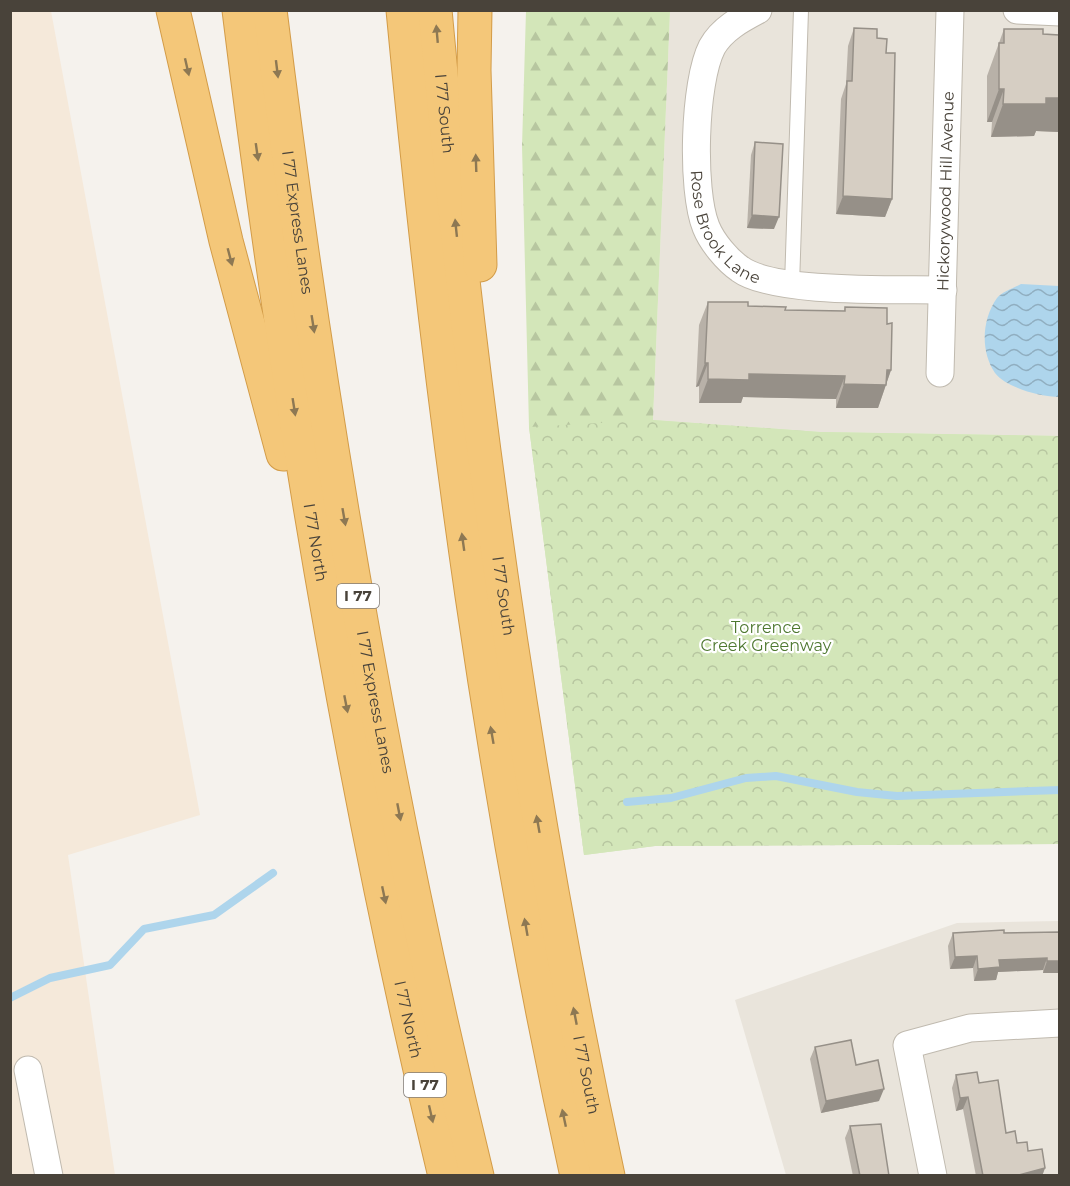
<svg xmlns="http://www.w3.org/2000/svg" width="1070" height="1186" font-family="Montserrat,sans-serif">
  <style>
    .residential { fill: #e9e4db }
    .commercial { fill: #f5e9da }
    .forest { fill: url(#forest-firs) }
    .park { fill: url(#park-crowns) }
    .water { fill: url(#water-waves) }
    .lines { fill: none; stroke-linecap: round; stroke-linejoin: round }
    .stream { stroke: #aed5ec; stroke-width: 8 }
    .lane-casing { stroke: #c0baaf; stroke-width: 16 }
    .street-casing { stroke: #c0baaf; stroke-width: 29 }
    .highway-casing { stroke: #d39c48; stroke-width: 35 }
    .lane { stroke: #fff; stroke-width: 14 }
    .street { stroke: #fff; stroke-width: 27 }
    .highway { stroke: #f4c779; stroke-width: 33 }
    .wall { fill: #b8b1a8 }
    .shaded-wall { fill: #969088 }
    .building { fill: #d6cec3; stroke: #969088; stroke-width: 1.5 }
    .oneway { fill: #8d7853 }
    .labels { text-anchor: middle; stroke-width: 4.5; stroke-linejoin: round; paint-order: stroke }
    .shield { fill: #fff; stroke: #807b75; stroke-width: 1.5 }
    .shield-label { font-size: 15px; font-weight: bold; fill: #49433a }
    .street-label { font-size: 16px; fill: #49433a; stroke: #fff }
    .park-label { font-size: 16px; fill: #4e7830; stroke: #fff }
  </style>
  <defs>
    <pattern id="forest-firs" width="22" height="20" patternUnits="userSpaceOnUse" patternTransform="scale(1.5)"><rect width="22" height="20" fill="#d3e6b9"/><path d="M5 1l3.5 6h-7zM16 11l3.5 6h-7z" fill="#b7c6a0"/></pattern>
    <pattern id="park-crowns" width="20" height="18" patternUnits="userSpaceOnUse" patternTransform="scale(1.5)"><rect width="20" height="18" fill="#d3e6b9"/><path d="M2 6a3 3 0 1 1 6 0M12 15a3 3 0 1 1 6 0" fill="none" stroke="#b7c6a0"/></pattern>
    <pattern id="water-waves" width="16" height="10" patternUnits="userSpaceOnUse" patternTransform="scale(1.5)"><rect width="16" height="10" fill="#aed5ec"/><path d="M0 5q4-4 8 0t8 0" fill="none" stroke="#90aec0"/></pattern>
  </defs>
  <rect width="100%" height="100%" fill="#f5f2ed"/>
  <!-- residential -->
  <g class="residential">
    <path d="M670 11H1059V436L820 432 653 420Z"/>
    <path d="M1059 921V1175H786L735 1000 957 923Z"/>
  </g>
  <!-- commercial -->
  <path class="commercial" d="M10 11H51L200 815 68 855 115 1175H11Z"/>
  <!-- forest -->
  <path class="forest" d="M526 11H705L670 12 653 420 820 432 1059 436V844L655 846 584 855 529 427 522 146Z"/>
  <!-- park -->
  <path class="park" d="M653 420 820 432 1059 436V844L655 846 584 855 529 427Z"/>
  <!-- water -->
  <path class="water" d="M1021 284 1059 286V397C1041 397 1007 388 995 373 980 351 982 319 997 298 1002 292 1014 288 1021 284Z"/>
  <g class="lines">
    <!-- stream -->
    <g class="stream">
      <path d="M627 802 671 798 746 778 776 776 857 792 897 796 1060 790"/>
      <path d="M10 998 50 978 110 965 144 929 214 915 273 873"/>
    </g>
    <defs>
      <path id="lane" d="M792 285 801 10"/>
      <g id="street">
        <path id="s1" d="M758 10C741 19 722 29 712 47 694 82 691 190 706 227 712 242 727 260 740 269 774 294 897 289 943 290"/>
        <path d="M1017 10 1060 12"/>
        <path id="s2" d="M940 373 950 10"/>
        <path d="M28 1070 49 1176"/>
        <path d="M933 1176 907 1045 970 1028 1060 1023"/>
      </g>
      <g id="highway">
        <path d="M173 10 226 241 283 454"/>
        <path id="s3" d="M239 10C287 401 352 793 445 1176"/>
        <path id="s4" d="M270 10C318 402 384 793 477 1176"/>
        <path d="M403 10C440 402 492 791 577 1176"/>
        <path id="s5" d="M435 10C471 402 525 791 608 1176"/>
        <path d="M475 10 474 70 480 265"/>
      </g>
    </defs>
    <!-- lane casing -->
    <use href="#lane" class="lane-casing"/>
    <!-- street casing -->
    <use href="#street" class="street-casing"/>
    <!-- highway casing -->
    <use href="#highway" class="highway-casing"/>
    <!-- lane -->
    <use href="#lane" class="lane"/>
    <!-- street -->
    <use href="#street" class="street"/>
    <!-- highway -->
    <use href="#highway" class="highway"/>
  </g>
  <!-- wall -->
  <g class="wall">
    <path d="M854 28 877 38 886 53 892 199 885 217 836 214 841 99 846 84 848 46Z"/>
    <path d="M1004 29 1043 34 1059 35V132L1036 131 1034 136 991 137 992 122H987V76Z"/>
    <path d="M755 142 774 229 747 228 751 155Z"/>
    <path d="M708 302 785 310 844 311 845 307 887 324 891 370 878 408H836V399L743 397 741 403H699V386L696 387 699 325Z"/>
    <path d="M1059 932V973H1043V970L998 972 996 980 974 981 973 968 950 969 948 946 953 933Z"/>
    <path d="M815 1047 856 1065 879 1101 821 1113 810 1059Z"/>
    <path d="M956 1075 979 1083 1006 1133 1017 1143 1028 1151 1045 1168 1042 1176H976L963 1109 956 1111 952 1088Z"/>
    <path d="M850 1126 889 1176H853L845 1138Z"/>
  </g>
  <!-- shaded-wall -->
  <g class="shaded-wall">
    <path d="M999 89H1004L992 122H987Z"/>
    <path d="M1046 98H1059V132L1036 131 1034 136 991 137 1003 104Z"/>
    <path d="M843 196 892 199 885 217 836 214Z"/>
    <path d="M752 215 779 217 774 229 747 228Z"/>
    <path d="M705 363H708L699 386 696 387Z"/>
    <path d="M887 370H891L878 408H836L844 384Z"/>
    <path d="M749 374 845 376 836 399 743 397 741 403H699L708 379Z"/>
    <path d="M977 956 973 968 950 969 955 957Z"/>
    <path d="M1047 958 1043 970 998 972 996 980 974 981 978 969 999 960Z"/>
    <path d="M1047 961H1059V973H1043Z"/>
    <path d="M884 1089 879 1101 821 1113 826 1101Z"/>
    <path d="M968 1097 963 1109 956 1111 960 1098Z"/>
    <path d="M1045 1168 1042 1176H1015V1175Z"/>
  </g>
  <!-- building -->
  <g class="building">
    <path d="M854 28 877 29V38L887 39 886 53H895L892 199 843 196 847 81H852Z"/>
    <path d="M1004 29H1043V34L1059 35V98H1046V104H1003L1004 89H999V43H1004Z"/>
    <path d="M755 142 783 144 779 217 752 215Z"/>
    <path d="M708 302H748V306L786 307 785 310 845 311V307L887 308V324L892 323 891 370H887L886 385 844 384 845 376 749 374V380L708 379V363H705Z"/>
    <path d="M1004 930V933L1059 932V961H1047V958L999 960 1000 967 978 969 977 956 955 957 953 933Z"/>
    <path d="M851 1040 856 1065 878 1060 884 1089 826 1101 815 1047Z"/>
    <path d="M977 1072 979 1083 998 1080 1006 1133 1015 1131 1017 1143 1027 1142 1028 1151 1042 1149 1045 1168 1015 1176H983L968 1097 960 1098 956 1075Z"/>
    <path d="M881 1124 889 1176H860L850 1126Z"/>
  </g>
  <!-- one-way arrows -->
  <defs><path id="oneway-solid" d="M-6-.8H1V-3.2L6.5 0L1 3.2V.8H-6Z" transform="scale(1.5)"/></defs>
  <g class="oneway">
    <use href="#oneway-solid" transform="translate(437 34) rotate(-95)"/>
    <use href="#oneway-solid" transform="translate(187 67) rotate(77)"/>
    <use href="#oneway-solid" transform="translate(277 69) rotate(83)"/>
    <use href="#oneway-solid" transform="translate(257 152) rotate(82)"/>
    <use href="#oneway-solid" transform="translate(476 163) rotate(-92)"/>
    <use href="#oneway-solid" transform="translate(456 228) rotate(-96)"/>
    <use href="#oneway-solid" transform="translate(230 257) rotate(75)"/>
    <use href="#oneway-solid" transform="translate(313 324) rotate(81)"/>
    <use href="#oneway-solid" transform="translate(294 407) rotate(81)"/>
    <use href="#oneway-solid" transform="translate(344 517) rotate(80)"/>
    <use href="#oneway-solid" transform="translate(463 542) rotate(-98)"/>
    <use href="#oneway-solid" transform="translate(346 704) rotate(79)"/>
    <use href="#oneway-solid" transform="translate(492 735) rotate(-100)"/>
    <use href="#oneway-solid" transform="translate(399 812) rotate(79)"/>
    <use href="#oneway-solid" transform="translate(538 824) rotate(-100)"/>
    <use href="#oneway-solid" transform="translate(384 895) rotate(78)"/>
    <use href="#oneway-solid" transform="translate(526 927) rotate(-100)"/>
    <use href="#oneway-solid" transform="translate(575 1016) rotate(-101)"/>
    <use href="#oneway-solid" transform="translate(431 1114) rotate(77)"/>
    <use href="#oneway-solid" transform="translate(564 1118) rotate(-102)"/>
  </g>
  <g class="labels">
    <!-- shield labels -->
    <g class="shield">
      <rect x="337" y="584" width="42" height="24" rx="4.5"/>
      <rect x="404" y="1073" width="42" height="24" rx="4.5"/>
    </g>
    <g class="shield-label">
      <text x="358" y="601">I 77</text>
      <text x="425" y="1090">I 77</text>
    </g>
    <!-- street labels -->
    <g class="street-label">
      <text dy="6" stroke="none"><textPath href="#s5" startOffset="104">I 77 South</textPath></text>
      <text dy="6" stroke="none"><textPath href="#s2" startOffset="182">Hickorywood Hill Avenue</textPath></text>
      <text dy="6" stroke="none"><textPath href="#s1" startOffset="252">Rose Brook Lane</textPath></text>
      <text dy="6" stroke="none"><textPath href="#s4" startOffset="214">I 77 Express Lanes</textPath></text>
      <text dy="6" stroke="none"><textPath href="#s3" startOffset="538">I 77 North</textPath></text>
      <text dy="6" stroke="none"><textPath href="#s5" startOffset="590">I 77 South</textPath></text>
      <text dy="6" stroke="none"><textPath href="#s4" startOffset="700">I 77 Express Lanes</textPath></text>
      <text dy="6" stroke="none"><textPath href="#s3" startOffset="1024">I 77 North</textPath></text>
      <text dy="6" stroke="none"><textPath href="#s5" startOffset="1076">I 77 South</textPath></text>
    </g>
    <!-- park labels -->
    <g class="park-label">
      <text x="766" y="633">Torrence<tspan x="766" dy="18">Creek Greenway</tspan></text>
    </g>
  </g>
  <!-- border -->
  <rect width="1070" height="1186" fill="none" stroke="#49433a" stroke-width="24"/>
</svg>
